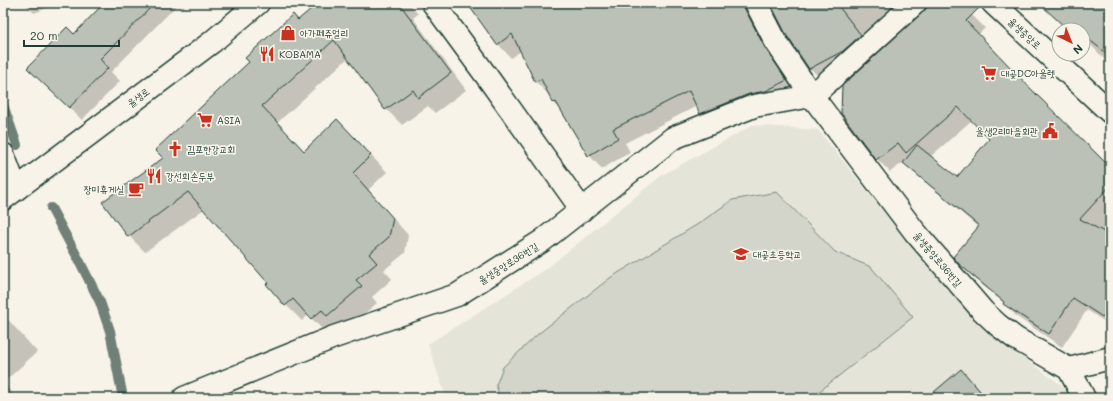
<svg xmlns="http://www.w3.org/2000/svg" width="1113" height="401" font-family="Mali,'Poor Story',sans-serif">
  <style>
    .built { fill: #e5e4d9 }
    .green { fill: #d3d5ca; stroke: #79897f }
    .shadow { fill: #0003; fill-rule: evenodd }
    .lines { fill: none; stroke-linecap: round; stroke-linejoin: round }
    .stream { stroke: #6f8077; stroke-width: 10 }
    .building { fill: #bbc1b6; stroke: #1f3d34 }
    .minor-casing { stroke: #1f3d34; stroke-width: 25 }
    .minor { stroke: #f7f3e8; stroke-width: 22 }
    .labels { text-anchor: middle; stroke-width: 3.5; stroke-linejoin: round; paint-order: stroke }
    .poi-label { font-size: 10px; fill: #1f3d34; stroke: #f7f3e8; text-anchor: start }
    .street-label { font-size: 10px; fill: #1f3d34; stroke: #f7f3e8 }
  </style>
  <rect width="100%" height="100%" fill="#f7f3e8"/>
  <filter id="ink" filterUnits="userSpaceOnUse"><feTurbulence type="fractalNoise" baseFrequency=".025" numOctaves="2"/><feDisplacementMap in="SourceGraphic" scale="8" xChannelSelector="R" yChannelSelector="G"/><feConvolveMatrix kernelMatrix="1 2 1 2 8 2 1 2 1" color-interpolation-filters="sRGB"/></filter>
  <g filter="url(#ink)">
    <!-- built -->
    <path class="built" d="M753 125 818 130 905 238 968 312 995 337 1060 384 1073 398H446L428 344 546 269 662 175Z"/>
    <!-- green -->
    <path class="green" d="M777 192 835 252 871 267 913 317 811 398H500L496 385 503 367 538 334 610 278 698 224 732 200Z"/>
    <!-- shadow -->
    <g class="shadow">
      <path d="M24 3H60L34 13Z"/>
      <path d="M106 3H179L111 72 120 81 82 120 29 68 74 36Z"/>
      <path d="M319 3H409L418 14 413 18 466 90 435 113 428 106 402 125 386 109 348 58 277 123 304 152 353 137 387 172 368 190 408 235 405 253 384 270 392 279 372 297 377 303 344 331 327 334 308 315 302 321 286 305 270 283 204 209 145 252 129 236 164 158 298 21Z"/>
      <path d="M468 3H960L985 28 978 35 1045 104 1110 168V336L1105 331V322L1087 310 1062 347 1017 317 1004 303 974 278 960 264 979 228 918 176 904 162 890 172 877 159 924 13 928 8V4L920 7 823 81 810 68 772 4 764 5 799 94 714 127 701 113 697 106 625 143 630 152 602 169 589 155 562 111 554 103 550 95H549L536 82 521 51 511 58 498 44ZM972 120 990 139 957 178 930 157Z"/>
      <path d="M1046 3H1110V65L1088 42 1085 45 1083 43V30H1068Z"/>
      <path d="M3 314 37 352 4 382 15 398H3Z"/>
      <path d="M961 370 987 398H928Z"/>
    </g>
    <g class="lines">
      <!-- stream -->
      <g class="stream">
        <path d="M3 105 17 145"/>
        <path d="M51 208 79 260 100 302 110 331 123 398"/>
      </g>
    </g>
    <!-- building -->
    <g class="building">
      <path d="M104 3H155L100 59 108 68 69 108 27 68 67 27 74 34Z"/>
      <path d="M318 3H399L451 73 418 98 413 90 385 110 334 40 262 106 304 151 337 119 371 155 353 173 393 218 389 237 369 254 377 263 356 280 362 286 327 316 322 310 311 319 293 299 285 306 266 284 268 283 188 192 128 237 102 202 163 158 155 150 249 62 245 58 293 14 298 20Z"/>
      <path d="M467 3H744L745 9 765 48 787 80 766 91 749 94 700 114 689 91 613 129 618 138 588 156 556 102 553 103 541 79 535 82 512 34 497 45Z"/>
      <path d="M770 3H836L861 35 843 51 809 69 787 36Z"/>
      <path d="M927 3H981V6L966 21 1035 93 1110 167V186L1080 219 1110 235V322L1073 298 1049 334 1003 304 1004 302 959 264 953 257 979 226 903 163 917 145 957 177 989 139 958 107 906 153 898 143 876 160 841 113 842 86 923 12 927 7Z"/>
      <path d="M1039 3H1110V56L1083 35V30H1068Z"/>
      <path d="M961 369 986 398H927Z"/>
    </g>
    <g class="lines">
      <defs>
        <g id="minor">
          <path d="M433 3 488 78 582 210"/>
          <path d="M756 3 776 42 812 96 915 232 982 310 998 325 1015 338 1069 369 1084 398"/>
          <path d="M993 3 1110 112"/>
          <path d="M3 154 16 189"/>
          <path d="M3 199 212 42 258 3"/>
          <path d="M1069 369 1110 358"/>
          <path d="M184 398 334 337 457 295 542 241 673 138 754 106 812 96 915 3"/>
        </g>
      </defs>
      <!-- minor casing -->
      <use href="#minor" class="minor-casing"/>
      <!-- minor -->
      <use href="#minor" class="minor"/>
    </g>
  </g>
  <!-- icons -->
  <defs>
    <symbol id="shop-bare" viewBox="-9 -9 18 18"><path d="M-5-2.5h2.3a2.7 3.5 0 0 1 5.4 0H5L5.5 6h-11ZM-1.5-2.5h3a1.5 2.3 0 0 0-3 0Z" fill="#c8321e" stroke="#f7f3e8" stroke-width="2.5" paint-order="stroke"/></symbol>
    <symbol id="restaurant-bare" viewBox="-9 -9 18 18"><path d="M-5-6h1v4h1v-4h1v4h1v-4h1v5L-1.5 .5V6h-2V.5L-5-1ZM5-6V6H3V1.5H1.5Q1.5-4 5-6Z" fill="#c8321e" stroke="#f7f3e8" stroke-width="2.5" paint-order="stroke"/></symbol>
    <symbol id="supermarket-bare" viewBox="-9 -9 18 18"><path d="M-6-5.5h2.5l.6 2H6L4.5 2H-2.5L-4.4-4H-6ZM-1.5 3.2a1.3 1.3 0 1 0 .1 0ZM3 3.2a1.3 1.3 0 1 0 .1 0Z" fill="#c8321e" stroke="#f7f3e8" stroke-width="2.5" paint-order="stroke"/></symbol>
    <symbol id="civic-bare" viewBox="-9 -9 18 18"><path d="M-.6-6.5H3V-4.5H.6V-3L4-1V1h2V6H-6V1h2V-1L-.6-3ZM-1.2 2.5V6h2.4V2.5Z" fill="#c8321e" stroke="#f7f3e8" stroke-width="2.5" paint-order="stroke"/></symbol>
    <symbol id="church-bare" viewBox="-9 -9 18 18"><path d="M-1.2-6h2.4v3.5h3.3v2.4h-3.3V6h-2.4V-.1h-3.3v-2.4h3.3Z" fill="#c8321e" stroke="#f7f3e8" stroke-width="2.5" paint-order="stroke"/></symbol>
    <symbol id="cafe-bare" viewBox="-9 -9 18 18"><path d="M-5.5-4.5H6V0H3Q3 3.5 0 3.5H-2.5Q-5.5 3.5-5.5 0ZM3-3.2v2h1.7v-2ZM-6 4.5H4V6H-6Z" fill="#c8321e" stroke="#f7f3e8" stroke-width="2.5" paint-order="stroke"/></symbol>
    <symbol id="school-bare" viewBox="-9 -9 18 18"><path d="M0-5L7-2L0 1L-7-2ZM-4 1L0 2.5L4 1V4Q0 6-4 4Z" fill="#c8321e" stroke="#f7f3e8" stroke-width="2.5" paint-order="stroke"/></symbol>
  </defs>
  <g fill-rule="evenodd">
    <use href="#shop-bare" x="277" y="22" width="22" height="22"/>
    <use href="#restaurant-bare" x="256" y="43" width="22" height="22"/>
    <use href="#supermarket-bare" x="978" y="62" width="22" height="22"/>
    <use href="#supermarket-bare" x="194" y="109" width="22" height="22"/>
    <use href="#civic-bare" x="1039" y="120" width="22" height="22"/>
    <use href="#church-bare" x="164" y="138" width="22" height="22"/>
    <use href="#restaurant-bare" x="143" y="165" width="22" height="22"/>
    <use href="#cafe-bare" x="125" y="178" width="22" height="22"/>
    <use href="#school-bare" x="730" y="243" width="22" height="22"/>
  </g>
  <g class="labels">
    <!-- poi labels -->
    <g class="poi-label">
      <text x="300" y="37">아가페쥬얼리</text>
      <text x="279" y="58">KOBAMA</text>
      <text x="1001" y="77">대곶DC아울렛</text>
      <text x="217" y="124">ASIA</text>
      <text x="1038" y="135" text-anchor="end">율생2리마을회관</text>
      <text x="187" y="153">김포한강교회</text>
      <text x="166" y="180">강선희손두부</text>
      <text x="124" y="193" text-anchor="end">장미휴게실</text>
      <text x="753" y="258">대곶초등학교</text>
    </g>
    <!-- street labels -->
    <g class="street-label">
      <text transform="translate(1025 33) rotate(43)" y="4">율생중앙로</text>
      <text transform="translate(138 97) rotate(-37)" y="4">율생로</text>
      <text transform="translate(938 259) rotate(50)" y="4">율생중앙로36번길</text>
      <text transform="translate(508 263) rotate(-32)" y="4">율생중앙로36번길</text>
    </g>
  </g>
  <!-- margin -->
  <rect width="1113" height="401" fill="none" stroke="#f7f3e8" stroke-width="16"/>
  <rect x="8" y="8" width="1097" height="385" fill="none" stroke="#1f3d34" stroke-width="1.5" filter="url(#ink)"/>
  <!-- north arrow -->
  <g transform="translate(1071 42) rotate(137)"><circle r="19" fill="#f7f3e8" stroke="#a1aaa0"/>
  <path d="M0-3L7 15L0 10L-7 15Z" fill="#c8321e"/>
  <text y="-6" font-size="11" font-weight="bold" text-anchor="middle" fill="#1f3d34">N</text>
  </g>
  <!-- scale -->
  <path d="M24 40v6h95v-6" fill="none" stroke="#1f3d34" stroke-width="2"/>
  <text x="30" y="40" font-size="12" fill="#1f3d34" stroke="#f7f3e8" stroke-width="3" paint-order="stroke">20 m</text>
</svg>
